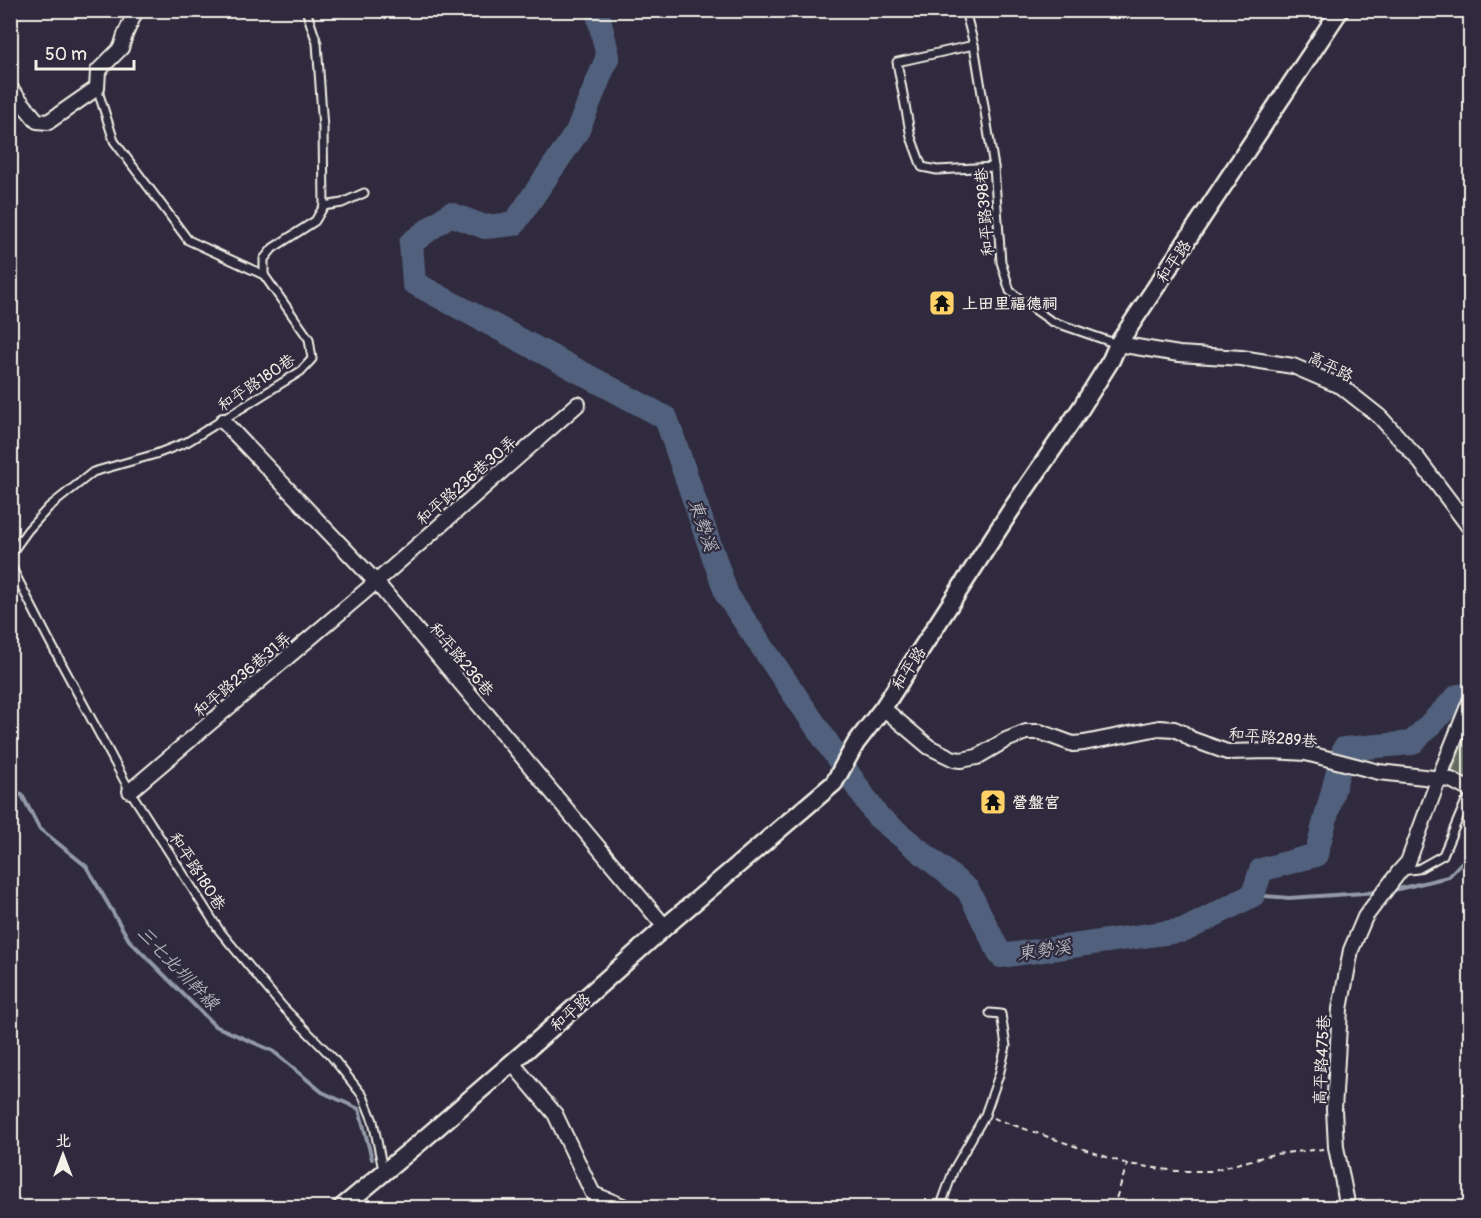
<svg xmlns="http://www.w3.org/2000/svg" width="1481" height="1218" font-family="Pangolin,'LXGW WenKai TC',sans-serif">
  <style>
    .green { fill: #646b5e; stroke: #acaea3; stroke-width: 1.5 }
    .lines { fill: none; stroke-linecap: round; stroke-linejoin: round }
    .stream { stroke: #929aa7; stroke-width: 4 }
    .river { stroke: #51607b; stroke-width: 24 }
    .building { fill: #705e78; stroke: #f4f1e8; stroke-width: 1.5 }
    .service-casing { stroke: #f4f1e8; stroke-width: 11 }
    .minor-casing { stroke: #f4f1e8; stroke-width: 18 }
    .tertiary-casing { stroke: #f4f1e8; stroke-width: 21 }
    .path { stroke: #f4f1e8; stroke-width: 2; stroke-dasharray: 6 4.5; stroke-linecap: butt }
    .service { stroke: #2f2a3d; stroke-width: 7 }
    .minor { stroke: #2f2a3d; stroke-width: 14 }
    .tertiary { stroke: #2f2a3d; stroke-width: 16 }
    .labels { text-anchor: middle; stroke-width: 4.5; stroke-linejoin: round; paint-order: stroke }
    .street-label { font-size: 16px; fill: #f4f1e8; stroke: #2f2a3d }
    .poi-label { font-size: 16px; font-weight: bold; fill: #f4f1e8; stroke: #2f2a3d; text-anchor: start }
    .water-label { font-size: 18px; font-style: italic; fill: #b3b7bc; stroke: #2f2a3d }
  </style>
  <rect width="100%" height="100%" fill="#2f2a3d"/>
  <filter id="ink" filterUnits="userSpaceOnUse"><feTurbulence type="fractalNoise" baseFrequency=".0167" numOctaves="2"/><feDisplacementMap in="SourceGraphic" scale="12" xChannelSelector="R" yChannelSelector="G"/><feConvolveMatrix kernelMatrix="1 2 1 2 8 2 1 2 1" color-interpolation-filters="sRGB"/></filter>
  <g filter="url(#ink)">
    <!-- green -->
    <path class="green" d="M1470 723V783L1451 774Z"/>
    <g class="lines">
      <!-- stream -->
      <g class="stream">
        <path d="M10 787 22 795 39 828 86 866 129 940 215 1026 273 1051 322 1092 359 1109 372 1159"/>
        <path d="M1390 891 1448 877 1470 854"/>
        <path d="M1253 895 1289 898 1379 892"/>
      </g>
      <!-- river -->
      <path class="river" d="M597 10 608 56 577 132 514 224 485 227 450 214 411 243 414 283 666 418 727 595 877 816 968 890 1001 956 1185 930 1253 895 1261 870 1316 855 1344 749 1412 743 1458 696 1470 695"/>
    </g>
    <!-- building -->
    <g class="building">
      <path d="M936 294 951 297 948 312 933 309Z"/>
      <path d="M986 795H998L999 808H987Z"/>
    </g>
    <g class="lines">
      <defs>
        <g id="service">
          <path d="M965 10 974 45 994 167 1001 262 1010 291 1020 299 1051 321 1117 344"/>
          <path d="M974 45 897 62 911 137 922 167 937 170 994 167"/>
          <path d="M97 88 114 141 188 240 264 275"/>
          <path d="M324 206 342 203 364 193"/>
          <path d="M10 555 28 530 49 507 93 472 156 454 187 442 301 371 312 359 309 339 264 275V259L273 248 315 221 324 206 323 128 317 43 306 10"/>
          <path d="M10 564 49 640 130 791 219 930 282 1006 332 1057 363 1096 373 1121 383 1170"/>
          <path d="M1401 871 1418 869 1443 855 1465 803"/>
          <path d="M940 1208 954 1169 985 1115 999 1075 1006 1046 1001 1014 990 1013"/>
        </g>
        <g id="minor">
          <path d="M10 88 37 121 48 122 97 88 98 71 121 48 125 35 136 10"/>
          <path d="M1118 344 1179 354 1241 358 1293 366 1342 387 1380 417 1418 459 1470 528"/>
          <path d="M223 421 376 582 665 927"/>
          <path d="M883 708 929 747 954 759 961 760 977 757 1006 740 1026 732H1040L1073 744 1084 743 1159 728 1174 729 1183 733 1191 739 1227 752 1271 751 1306 753 1379 772 1451 780 1470 790"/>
          <path d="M130 791 376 582 578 404"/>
          <path d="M512 1063 555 1114 593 1194 628 1208"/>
          <path d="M1348 1208 1336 1147 1334 1109 1340 1009 1351 950 1365 917 1399 872 1408 862 1439 778 1470 701"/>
        </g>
        <path id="tertiary" d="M341 1208 418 1144 537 1041 665 927 834 783 856 743 883 708 1011 510 1081 408 1111 360 1118 344 1340 10"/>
      </defs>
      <!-- service casing -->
      <use href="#service" class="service-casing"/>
      <!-- minor casing -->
      <use href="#minor" class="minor-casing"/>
      <!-- tertiary casing -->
      <use href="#tertiary" class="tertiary-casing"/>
      <!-- path -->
      <g class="path">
        <path d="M993 1118 1127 1164 1176 1171H1210L1274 1154 1324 1149"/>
        <path d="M1113 1208 1127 1165"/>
      </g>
      <!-- service -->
      <use href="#service" class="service"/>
      <!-- minor -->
      <use href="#minor" class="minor"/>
      <!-- tertiary -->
      <use href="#tertiary" class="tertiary"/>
    </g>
  </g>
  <!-- icons -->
  <defs>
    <symbol id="temple-square" viewBox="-11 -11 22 22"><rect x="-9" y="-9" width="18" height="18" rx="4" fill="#ffd166" stroke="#2f2a3d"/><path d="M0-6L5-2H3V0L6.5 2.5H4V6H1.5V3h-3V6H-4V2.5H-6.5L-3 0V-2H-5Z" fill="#111"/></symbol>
  </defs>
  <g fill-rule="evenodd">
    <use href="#temple-square" x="927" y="288" width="30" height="30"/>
    <use href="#temple-square" x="978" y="787" width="30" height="30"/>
  </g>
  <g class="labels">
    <!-- street labels -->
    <g class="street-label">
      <text transform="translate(984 212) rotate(-95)" y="6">和平路398巷</text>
      <text transform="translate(1173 261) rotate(-56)" y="6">和平路</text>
      <text transform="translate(1331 366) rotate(26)" y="6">高平路</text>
      <text transform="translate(256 382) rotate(-34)" y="6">和平路180巷</text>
      <text transform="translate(466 480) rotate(-41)" y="6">和平路236巷30弄</text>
      <text transform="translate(462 659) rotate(50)" y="6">和平路236巷</text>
      <text transform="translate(908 668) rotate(-57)" y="6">和平路</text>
      <text transform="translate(242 674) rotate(-40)" y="6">和平路236巷31弄</text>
      <text transform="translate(1273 737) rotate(5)" y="6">和平路289巷</text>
      <text transform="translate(198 871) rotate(57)" y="6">和平路180巷</text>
      <text transform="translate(570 1012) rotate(-42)" y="6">和平路</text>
      <text transform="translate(1321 1060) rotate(-87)" y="6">高平路475巷</text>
    </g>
    <!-- poi labels -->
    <g class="poi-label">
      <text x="962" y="309">上田里福德祠</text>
      <text x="1012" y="808">營盤宮</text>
    </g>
    <!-- water labels -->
    <g class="water-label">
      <text transform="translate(703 525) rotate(71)" y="6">東勢溪</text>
      <text transform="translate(1044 950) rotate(-8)" y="6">東勢溪</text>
      <text transform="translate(178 968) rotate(46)" y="6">三七北圳幹線</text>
    </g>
  </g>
  <!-- margin -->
  <rect width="1481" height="1218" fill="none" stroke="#2f2a3d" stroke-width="36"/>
  <rect x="18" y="18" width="1445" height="1182" fill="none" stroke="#f4f1e8" stroke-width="2" filter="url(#ink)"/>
  <!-- north arrow -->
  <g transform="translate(63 1155)" stroke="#2f2a3d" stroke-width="4.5" paint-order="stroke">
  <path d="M0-4.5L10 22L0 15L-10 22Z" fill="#f4f1e8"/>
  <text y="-9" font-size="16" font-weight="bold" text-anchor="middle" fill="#f4f1e8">北</text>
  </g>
  <!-- scale -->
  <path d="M36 60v9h98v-9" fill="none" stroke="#f4f1e8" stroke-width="3"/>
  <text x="45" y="60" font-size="18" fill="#f4f1e8" stroke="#2f2a3d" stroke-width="4.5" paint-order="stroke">50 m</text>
</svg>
